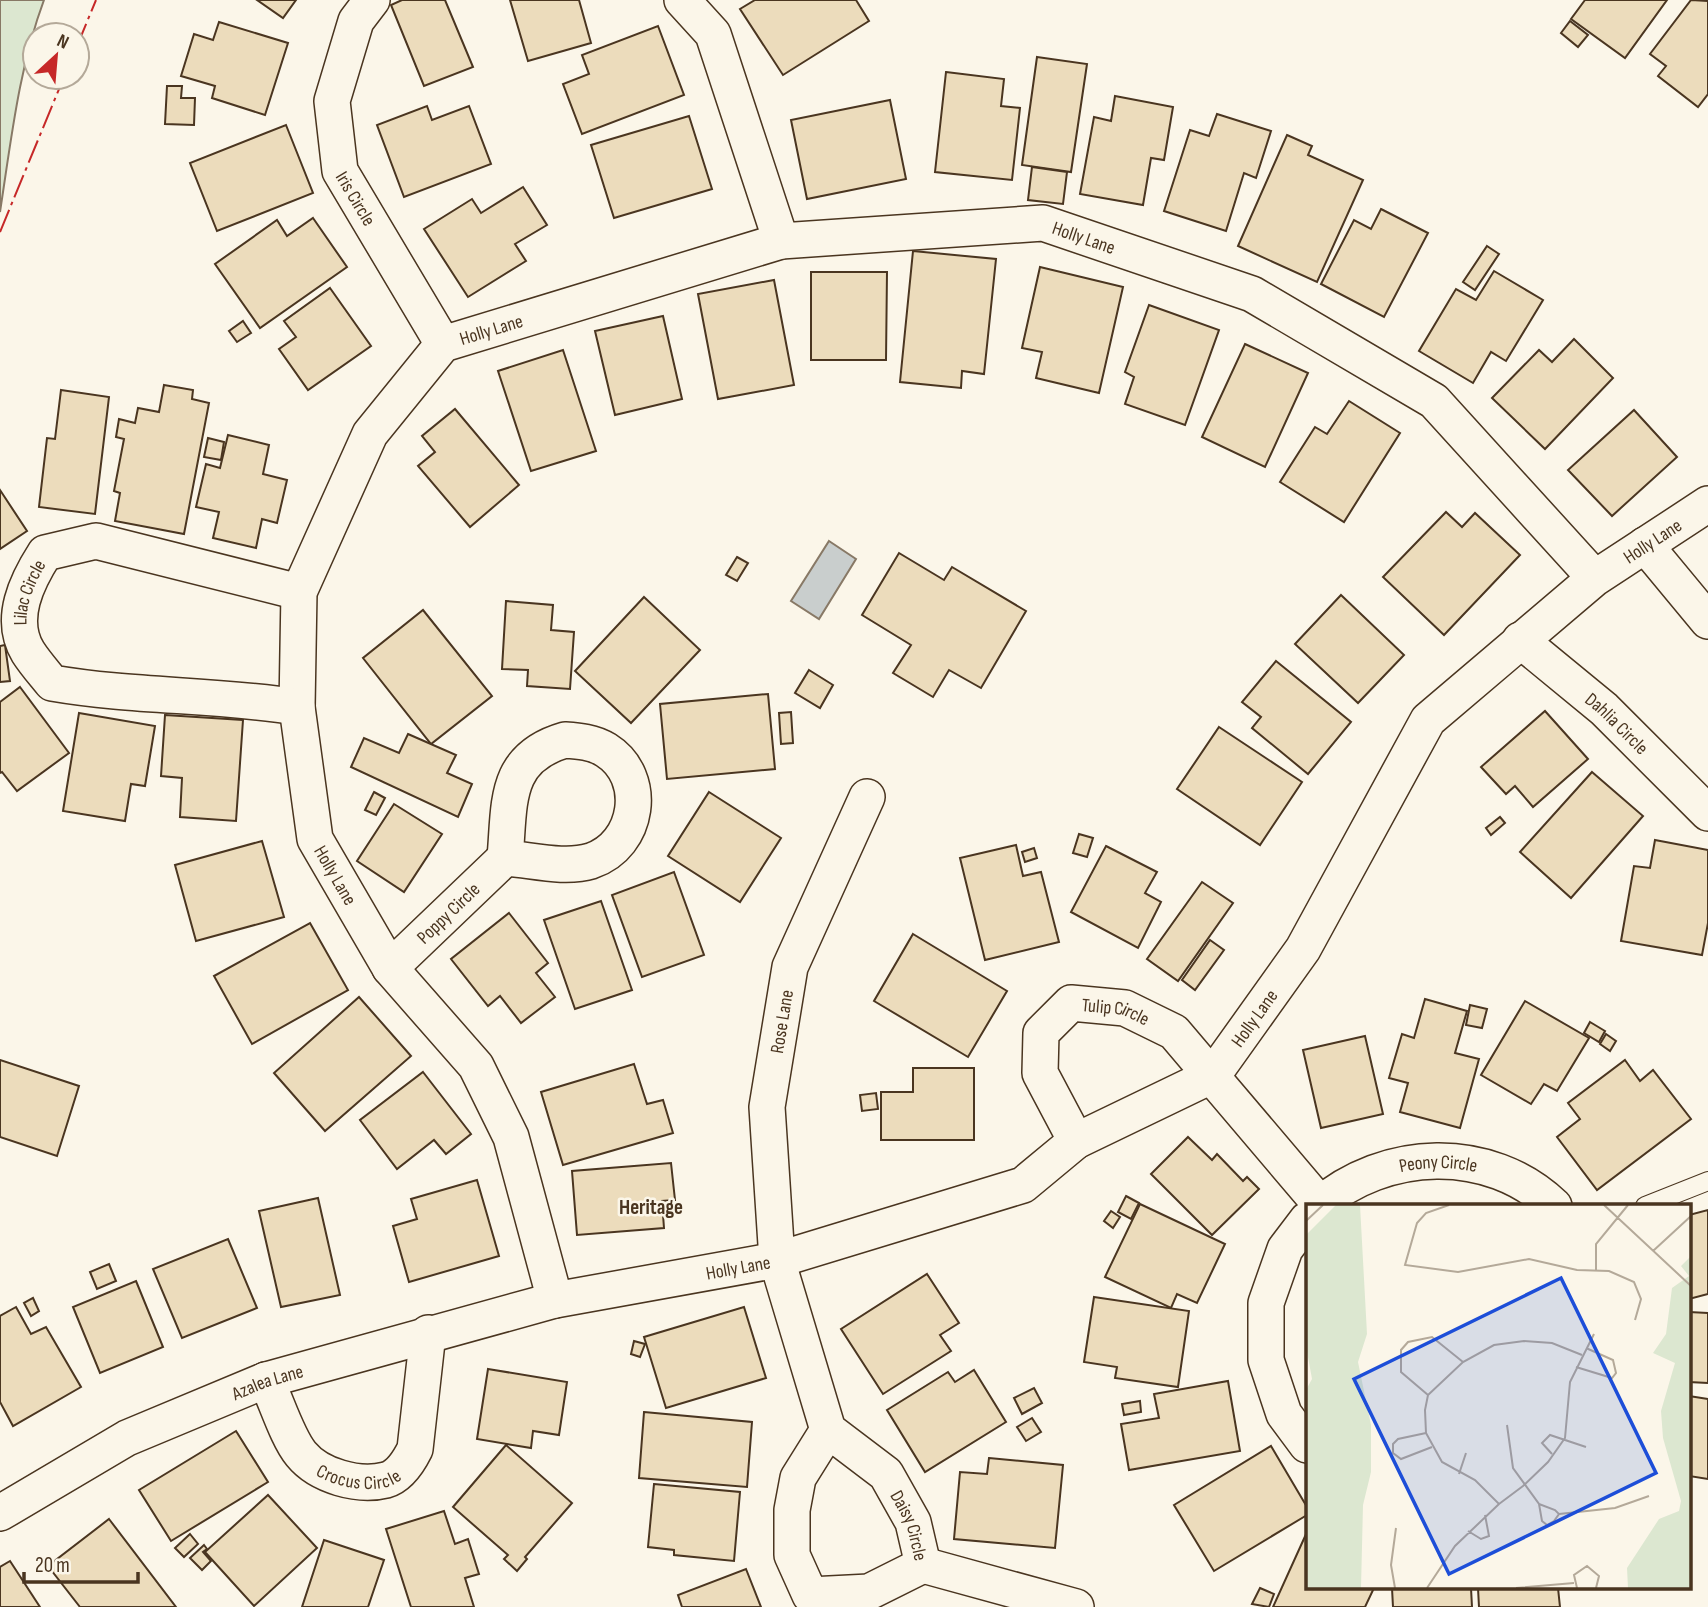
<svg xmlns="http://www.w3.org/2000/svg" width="1708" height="1607" font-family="'Sofia Sans Condensed',sans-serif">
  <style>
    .green { fill: #dce7d0; stroke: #887966; stroke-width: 2 }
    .water { fill: #c9cecd; stroke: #887966; stroke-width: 2 }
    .building { fill: #ecdcbc; stroke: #4a3520; stroke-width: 2 }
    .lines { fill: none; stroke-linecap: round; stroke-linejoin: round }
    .service-casing { stroke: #4a3520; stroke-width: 20 }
    .minor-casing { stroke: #4a3520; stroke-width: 38 }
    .service { stroke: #fbf6e9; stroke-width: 18 }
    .minor { stroke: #fbf6e9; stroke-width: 35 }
    .power { stroke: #c62828; stroke-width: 2; stroke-dasharray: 24 5 3.5 5; stroke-linecap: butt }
    .labels { text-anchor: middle; stroke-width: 5; stroke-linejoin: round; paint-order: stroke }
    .street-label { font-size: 19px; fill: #4a3520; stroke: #fbf6e9 }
    .neighbourhood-label { font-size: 21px; font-weight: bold; fill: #4a3520; stroke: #fbf6e9 }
    .inset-road { fill: none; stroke: #b4a999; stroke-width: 2 }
    .view { fill: #1d4ed8; fill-opacity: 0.15; stroke: #1d4ed8; stroke-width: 3.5 }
    .inset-edge { fill: none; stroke: #4a3520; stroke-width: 3.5 }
  </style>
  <rect width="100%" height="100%" fill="#fbf6e9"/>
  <!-- green -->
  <path class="green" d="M0 0H44C19 67 11 141 0 212Z"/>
  <!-- water -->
  <path class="water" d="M829 541 856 559 819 619 791 601Z"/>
  <!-- building -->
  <g class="building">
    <path d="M257 0H296L283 18Z"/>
    <path d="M402 0H445L473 67 424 86 391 5Z"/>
    <path d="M510 0H579L591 43 528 61Z"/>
    <path d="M755 0H856L869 21 783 75 740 9Z"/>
    <path d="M1585 0H1667L1625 58 1571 19Z"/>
    <path d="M1691 0 1708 1V94L1698 107 1658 76 1666 66 1650 54Z"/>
    <path d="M1570 21 1588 35 1578 47 1561 33Z"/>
    <path d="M219 22 288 43 265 115 212 98 215 86 181 76 194 34 213 40Z"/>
    <path d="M658 26 684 95 582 134 563 84 589 74 582 55Z"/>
    <path d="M1037 57 1087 64 1071 172 1022 165Z"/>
    <path d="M946 72 1004 79 1001 106 1020 108 1012 180 935 172Z"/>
    <path d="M167 86H182L181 98H195L194 125 165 124Z"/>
    <path d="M1115 96 1173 107 1164 160 1151 158 1143 205 1080 194 1094 117 1111 121Z"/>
    <path d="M890 100 906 179 807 199 791 120Z"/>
    <path d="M427 106 432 120 469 106 491 164 404 197 377 125Z"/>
    <path d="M1217 114 1271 131 1256 178 1244 173 1226 231 1164 211 1190 130 1209 136Z"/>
    <path d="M689 116 712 189 614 218 591 145Z"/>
    <path d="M286 125 313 193 217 231 190 163Z"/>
    <path d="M1287 135 1312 146 1308 155 1363 180 1317 282 1238 246Z"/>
    <path d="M1032 167 1067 172 1063 204 1028 200Z"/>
    <path d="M523 187 547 225 515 244 526 261 468 297 424 229 472 199 481 213Z"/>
    <path d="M1381 209 1428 233 1384 317 1321 284 1354 220 1371 229Z"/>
    <path d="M313 218 347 267 260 328 215 264 277 220 287 236Z"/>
    <path d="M1487 246 1499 254 1475 290 1463 282Z"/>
    <path d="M913 251 996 259 984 374 962 371 961 388 900 382Z"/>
    <path d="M1040 267 1123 287 1099 393 1036 378 1042 352 1022 348Z"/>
    <path d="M1494 271 1543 300 1506 361 1491 352 1473 383 1419 351 1456 289 1476 300Z"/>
    <path d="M811 272H887L886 360H811Z"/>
    <path d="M774 280 794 385 718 399 698 294Z"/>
    <path d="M330 288 371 346 308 390 279 349 296 337 284 321Z"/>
    <path d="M1149 305 1219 330 1185 425 1125 404 1134 377 1125 372Z"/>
    <path d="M663 316 682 399 615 415 595 331Z"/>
    <path d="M243 321 251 333 237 342 229 331Z"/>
    <path d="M1574 339 1613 378 1545 449 1492 398 1539 350 1552 362Z"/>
    <path d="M1245 344 1308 373 1265 467 1202 437Z"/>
    <path d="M563 350 596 451 531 471 498 371Z"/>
    <path d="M164 385 193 390 192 399 209 403 184 534 115 521 120 493 114 491 124 439 116 437 119 419 135 423 138 408 159 412Z"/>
    <path d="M61 390 109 397 95 514 39 507 47 438 55 439Z"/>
    <path d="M1349 401 1400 433 1344 522 1280 482 1315 427 1327 434Z"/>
    <path d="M455 409 519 485 470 527 418 466 435 452 422 436Z"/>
    <path d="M1634 410 1677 457 1612 516 1568 470Z"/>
    <path d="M228 435 269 445 263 474 287 480 277 523 262 519 256 548 213 538 219 512 196 507 206 464 220 468Z"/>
    <path d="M208 438 224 442 221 460 204 457Z"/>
    <path d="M0 490 27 531 0 549Z"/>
    <path d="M1446 512 1462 527 1475 513 1520 555 1444 635 1383 577Z"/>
    <path d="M899 553 944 580 952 567 1026 611 981 688 949 670 933 697 893 673 911 645 862 615Z"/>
    <path d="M737 557 748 563 737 581 726 575Z"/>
    <path d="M1341 595 1404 655 1358 703 1295 644Z"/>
    <path d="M644 597 700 650 631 723 575 671Z"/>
    <path d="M506 601 553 605 551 630 574 632 570 689 527 686 528 670 502 669Z"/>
    <path d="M423 610 492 696 431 744 363 658Z"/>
    <path d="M5 645 10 681 0 682V646Z"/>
    <path d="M1276 661 1351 722 1308 774 1252 728 1261 717 1242 702Z"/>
    <path d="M809 670 833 685 820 708 795 693Z"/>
    <path d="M20 687 69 753 17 791 2 772 0 773V702Z"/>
    <path d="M768 694 775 769 667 779 660 704Z"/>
    <path d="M1545 711 1588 759 1533 807 1515 786 1506 794 1481 767Z"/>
    <path d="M791 712 793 743 781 744 779 713Z"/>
    <path d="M79 713 155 726 145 786 131 784 125 821 63 811Z"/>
    <path d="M165 715 243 720 236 821 180 817 182 778 161 776Z"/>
    <path d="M1219 727 1302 782 1260 845 1177 789Z"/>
    <path d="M408 734 456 755 447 773 472 784 458 817 351 767 364 738 399 753Z"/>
    <path d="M1592 772 1643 816 1571 898 1520 852Z"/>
    <path d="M374 792 385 798 376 815 365 810Z"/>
    <path d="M709 792 781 838 740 902 668 856Z"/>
    <path d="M394 804 442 834 404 892 357 861Z"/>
    <path d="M1500 817 1505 823 1491 835 1486 828Z"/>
    <path d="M1079 834 1093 838 1087 857 1073 853Z"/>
    <path d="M1655 840 1708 850V923L1702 955 1621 941 1634 866 1650 868Z"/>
    <path d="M262 841 284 917 196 941 175 865Z"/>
    <path d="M1016 845 1023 876 1041 872 1059 942 985 960 960 858Z"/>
    <path d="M1106 846 1157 872 1145 893 1161 902 1138 948 1071 912Z"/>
    <path d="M1034 848 1037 858 1025 862 1022 852Z"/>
    <path d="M674 872 704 955 642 977 612 895Z"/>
    <path d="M1202 882 1233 903 1178 981 1147 959Z"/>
    <path d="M601 901 632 990 575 1009 544 920Z"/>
    <path d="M509 913 548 963 536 973 555 997 521 1023 500 996 488 1006 451 959Z"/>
    <path d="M310 923 348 990 252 1044 214 976Z"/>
    <path d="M913 934 1007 991 968 1057 874 1001Z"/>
    <path d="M1210 940 1224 950 1195 990 1182 980Z"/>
    <path d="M359 997 411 1056 325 1131 274 1073Z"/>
    <path d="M1425 999 1467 1011 1455 1053 1479 1059 1460 1128 1400 1112 1408 1083 1389 1078 1402 1034 1414 1038Z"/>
    <path d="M1525 1001 1589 1038 1557 1091 1544 1084 1531 1104 1481 1075Z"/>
    <path d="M1470 1005 1487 1009 1482 1028 1466 1025Z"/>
    <path d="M1590 1022 1605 1031 1599 1042 1584 1033Z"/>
    <path d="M1606 1034 1616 1041 1610 1051 1600 1044Z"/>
    <path d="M1365 1036 1383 1114 1321 1128 1303 1050Z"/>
    <path d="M0 1060 79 1086 57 1156 0 1137Z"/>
    <path d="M1625 1060 1640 1081 1653 1070 1691 1119 1597 1190 1557 1137 1580 1119 1568 1103Z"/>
    <path d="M634 1064 647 1104 663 1100 673 1133 563 1165 541 1092Z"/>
    <path d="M913 1068H974V1140H881V1092H913Z"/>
    <path d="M423 1072 471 1134 446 1154 434 1140 397 1169 360 1120Z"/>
    <path d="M876 1093 878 1109 862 1111 860 1095Z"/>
    <path d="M1188 1137 1212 1160 1217 1154 1243 1181 1247 1177 1259 1189 1212 1235 1151 1174Z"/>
    <path d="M671 1163 675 1200 662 1201 664 1228 577 1235 572 1171Z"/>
    <path d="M477 1180 499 1256 409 1282 393 1226 417 1219 411 1199Z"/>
    <path d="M1126 1196 1139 1203 1131 1219 1118 1212Z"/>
    <path d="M318 1198 340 1295 281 1307 259 1211Z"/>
    <path d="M1140 1204 1225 1244 1197 1303 1177 1294 1171 1308 1105 1277Z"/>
    <path d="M1708 1210V1294L1689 1299V1215Z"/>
    <path d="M1111 1211 1120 1217 1113 1228 1104 1221Z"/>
    <path d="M228 1239 257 1308 182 1338 153 1269Z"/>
    <path d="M109 1264 116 1281 97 1289 90 1272Z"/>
    <path d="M927 1274 959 1323 940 1335 951 1351 883 1394 841 1329Z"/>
    <path d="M136 1281 163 1347 100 1373 73 1307Z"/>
    <path d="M1094 1297 1189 1311 1178 1387 1115 1378 1117 1367 1084 1362Z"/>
    <path d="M33 1298 39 1311 31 1316 24 1303Z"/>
    <path d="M16 1307 31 1334 46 1327 81 1387 13 1426 0 1402V1316Z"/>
    <path d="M744 1307 766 1378 666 1408 644 1337Z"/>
    <path d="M1689 1312 1708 1313V1383L1689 1382Z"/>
    <path d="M634 1341 645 1344 640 1357 631 1354Z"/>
    <path d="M488 1369 567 1382 559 1435 533 1431 531 1448 477 1439Z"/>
    <path d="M974 1370 1006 1422 925 1472 887 1410 948 1372 955 1382Z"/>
    <path d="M1228 1381 1240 1451 1129 1470 1121 1424 1159 1418 1154 1394Z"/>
    <path d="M1034 1388 1042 1403 1022 1414 1014 1398Z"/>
    <path d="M1689 1396 1708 1399V1479L1689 1476Z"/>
    <path d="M1140 1401 1141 1412 1124 1415 1122 1404Z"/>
    <path d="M644 1412 752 1422 747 1487 639 1478Z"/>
    <path d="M1032 1418 1041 1432 1026 1441 1017 1427Z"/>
    <path d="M236 1431 268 1482 171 1541 139 1490Z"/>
    <path d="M506 1445 572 1503 525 1557 527 1559 517 1571 504 1559 508 1555 453 1507Z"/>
    <path d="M1271 1446 1307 1507V1515L1214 1571 1174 1505Z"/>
    <path d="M989 1458 1063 1465 1055 1548 954 1539 960 1472 987 1474Z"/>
    <path d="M654 1484 740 1492 734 1561 674 1555V1550L648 1547Z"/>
    <path d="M268 1495 317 1548 254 1606 205 1552Z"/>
    <path d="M444 1511 455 1544 468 1539 479 1574 465 1578 474 1607H411L386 1529Z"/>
    <path d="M109 1519 176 1607H80L48 1566Z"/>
    <path d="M1307 1532V1588H1374L1365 1607H1273Z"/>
    <path d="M190 1534 198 1544 184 1557 175 1548Z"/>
    <path d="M324 1540 384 1560 368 1607H302Z"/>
    <path d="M204 1545 207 1549 203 1552 211 1561 202 1570 190 1558Z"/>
    <path d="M10 1561 40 1607H0V1567Z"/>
    <path d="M746 1569 761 1607H682L678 1595Z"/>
    <path d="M1260 1588 1274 1594 1269 1607 1252 1604Z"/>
    <path d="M1392 1588H1471L1472 1607H1393Z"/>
    <path d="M1478 1588H1558L1560 1607H1479Z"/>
  </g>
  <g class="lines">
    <defs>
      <path id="service" d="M1645 1206 1708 1181"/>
      <g id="minor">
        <path id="s1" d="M372 0 356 21 332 101 340 171 443 344"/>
        <path d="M682 0 713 34 781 241"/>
        <path d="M1645 545 1708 621"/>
        <path id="s2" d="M1595 578 1434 401 1252 294 1043 223 781 241 443 344 370 434 299 592 297 707 315 839 390 968 476 1066 511 1137 555 1300 777 1260 1023 1185 1076 1141 1213 1075 1303 949 1428 720 1595 578 1708 504"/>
        <path id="s3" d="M1520 640 1604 709 1708 813"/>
        <path id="s4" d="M297 707C215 694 133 697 52 683 44 673 35 663 28 652 8 619 27 581 45 553L96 541 299 592"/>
        <path d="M565 740C579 741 593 742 606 750 649 777 639 845 591 861 565 869 532 860 505 858 510 803 503 758 565 740Z"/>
        <path id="s5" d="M390 968 505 858"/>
        <path id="s6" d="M1076 1141 1040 1073 1041 1033 1071 1003 1125 1008 1174 1032 1320 1204"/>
        <path id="s7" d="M1318 1206C1385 1148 1489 1144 1554 1206"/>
        <path d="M1307 1220 1285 1249 1266 1303V1360L1284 1414 1307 1445"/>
        <path id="s8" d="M266 1380C276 1400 287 1437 301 1454 319 1476 358 1487 386 1480 400 1476 409 1461 415 1449L428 1333"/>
        <path id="s9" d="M828 1430 886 1474 913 1522 923 1565 869 1592 810 1595 792 1555V1510L798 1478 828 1430 777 1260 767 1107 790 967 867 797"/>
        <path id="s10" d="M0 1513 127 1438 266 1380 555 1300"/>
        <path d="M923 1565 1076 1607"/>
      </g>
    </defs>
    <!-- service casing -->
    <use href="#service" class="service-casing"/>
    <!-- minor casing -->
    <use href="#minor" class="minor-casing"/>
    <!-- service -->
    <use href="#service" class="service"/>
    <!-- minor -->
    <use href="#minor" class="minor"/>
    <!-- power -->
    <g class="power">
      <path d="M77 46 96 0"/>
      <path d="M0 232 64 77"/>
    </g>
  </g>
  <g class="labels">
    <!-- street labels -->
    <g class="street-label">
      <text dy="7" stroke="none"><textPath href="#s1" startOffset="212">Iris Circle</textPath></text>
      <text transform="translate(1084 237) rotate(19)" y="7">Holly Lane</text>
      <text transform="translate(491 329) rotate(-17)" y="7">Holly Lane</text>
      <text dy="7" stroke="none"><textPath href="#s2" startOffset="3759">Holly Lane</textPath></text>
      <text dy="7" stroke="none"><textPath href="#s4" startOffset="348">Lilac Circle</textPath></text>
      <text dy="7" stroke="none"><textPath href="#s3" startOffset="128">Dahlia Circle</textPath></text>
      <text dy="7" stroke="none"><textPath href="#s2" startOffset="1866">Holly Lane</textPath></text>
      <text dy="7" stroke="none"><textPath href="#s5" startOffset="80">Poppy Circle</textPath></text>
      <text dy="7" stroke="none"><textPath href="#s6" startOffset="205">Tulip Circle</textPath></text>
      <text dy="7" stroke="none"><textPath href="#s2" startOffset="3126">Holly Lane</textPath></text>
      <text dy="7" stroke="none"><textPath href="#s9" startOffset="887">Rose Lane</textPath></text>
      <text dy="7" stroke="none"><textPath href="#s7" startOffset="131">Peony Circle</textPath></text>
      <text dy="7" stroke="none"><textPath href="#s2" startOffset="2538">Holly Lane</textPath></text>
      <text dy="7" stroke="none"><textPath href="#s10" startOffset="299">Azalea Lane</textPath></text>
      <text dy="7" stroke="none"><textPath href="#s8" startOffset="147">Crocus Circle</textPath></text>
      <text dy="7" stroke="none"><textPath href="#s9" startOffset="130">Daisy Circle</textPath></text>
    </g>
    <!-- neighbourhood labels -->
    <g class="neighbourhood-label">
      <text x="651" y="1214">Heritage</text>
    </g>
  </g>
  <!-- overview -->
  <g transform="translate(1306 1204)">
    <rect width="385" height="385" fill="#fbf6e9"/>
    <path d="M30 1H54L61 130 52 158 65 221V268L57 301 55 384H0V186L6 175 0 142V31ZM385 52V384H322L321 364 353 315 373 307 375 297 357 234 355 207 369 159 347 149 360 130 366 84 383 72 375 62Z" fill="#dce7d0"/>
    <path class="inset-road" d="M143 1 120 9 111 19 99 61 152 68 223 55 271 66 303 67 328 78 335 95 329 116M298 1 385 82M0 17 17 1M347 47 385 12M290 66V40L322 1M276 151 246 139 218 137 188 141 157 158 122 191 119 206 120 229 136 258 169 276 193 300 217 282 242 258 259 234 264 178 288 130M270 163 306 174 310 169 307 156 280 144M122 191 95 168V146L102 138 126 133 157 158M201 221 207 264 233 300 236 317 241 321 248 317 253 310 249 306 233 300M120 229 92 235 87 240V249L95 255 126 243M246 250 236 239 244 231 280 243M153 270 160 249M253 310 309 304 343 292M162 327 175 335 183 332 179 311M89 384 85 361 90 324M121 384 149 342 193 300M210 384 268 379M271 384 268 371 281 362 293 372 290 384"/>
    <path class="view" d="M255 74 350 269 143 370 48 175Z"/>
    <rect width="385" height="385" class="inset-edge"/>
  </g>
  <!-- north arrow -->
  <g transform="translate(56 56) rotate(26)"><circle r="33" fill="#fbf6e9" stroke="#b4a999" stroke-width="2"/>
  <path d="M0-5L12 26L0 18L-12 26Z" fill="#c62828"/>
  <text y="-10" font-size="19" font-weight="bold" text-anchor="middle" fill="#4a3520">N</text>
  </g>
  <!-- scale -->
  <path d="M24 1572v10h114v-10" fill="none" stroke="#4a3520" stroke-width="3.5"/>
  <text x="35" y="1572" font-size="21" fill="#4a3520" stroke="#fbf6e9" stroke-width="5" paint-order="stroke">20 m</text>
</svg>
